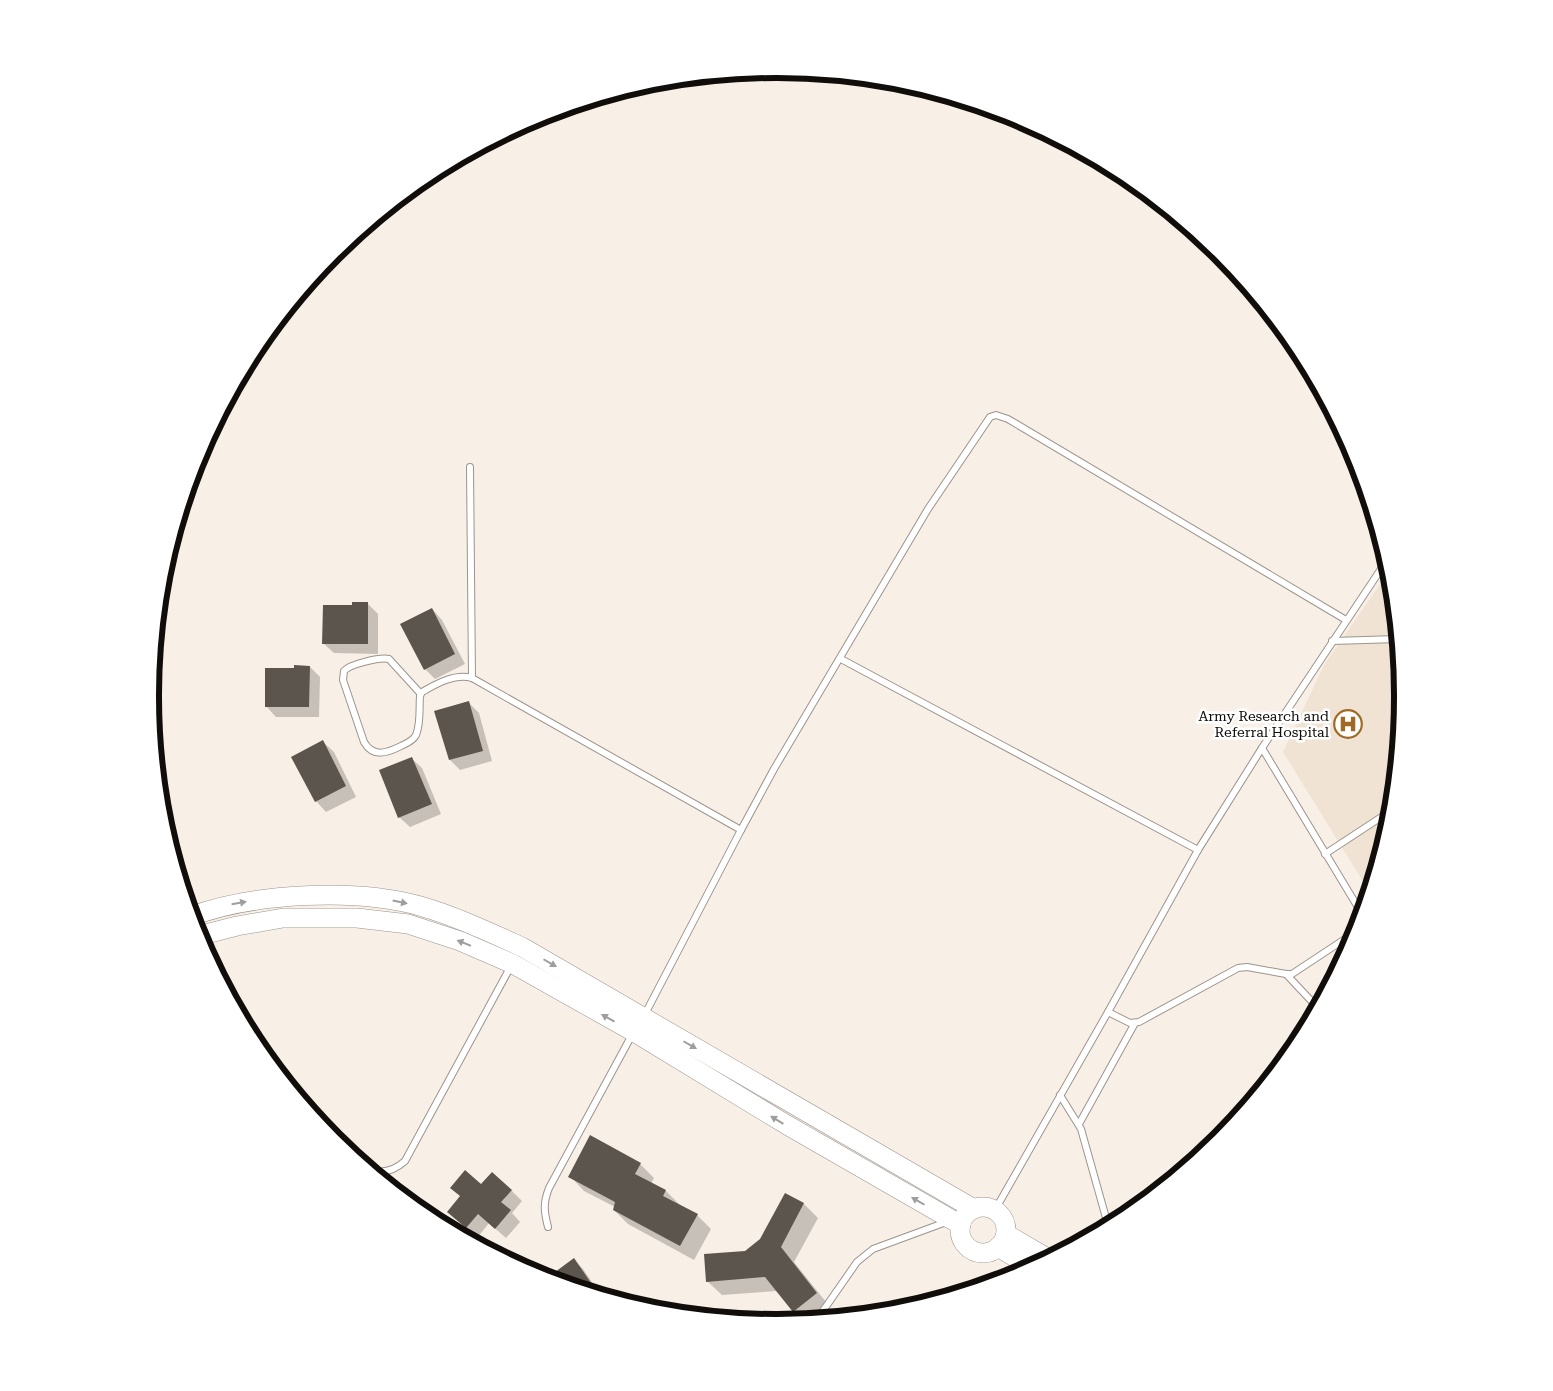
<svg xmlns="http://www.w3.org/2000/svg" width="1553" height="1391" font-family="'Roboto Serif',serif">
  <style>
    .built { fill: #f0e3d4 }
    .shadow { fill: #0003 }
    .building { fill: #5c554e }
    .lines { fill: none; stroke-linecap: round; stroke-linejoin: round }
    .lane-casing { stroke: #9c948c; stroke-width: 8 }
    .secondary-casing { stroke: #9c948c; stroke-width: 20 }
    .lane { stroke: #fff; stroke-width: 6 }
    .secondary { stroke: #fff; stroke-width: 19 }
    .oneway { fill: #9f9e9d }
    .labels { text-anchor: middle; stroke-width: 5; stroke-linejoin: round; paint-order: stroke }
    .poi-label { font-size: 14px; fill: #100d0a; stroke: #fff; text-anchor: end }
    .rim { fill: none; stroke: #100d0a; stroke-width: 6 }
  </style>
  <rect width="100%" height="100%" fill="#f8f0e7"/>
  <!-- built -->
  <path class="built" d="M1390 570 1403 696 1391 818 1369 891 1283 752 1324 665Z"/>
  <!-- shadow -->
  <g class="shadow">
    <path d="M368 604 378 614V654L334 653 323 643 353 606Z"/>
    <path d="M432 609 442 620 465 664 435 679 425 669Z"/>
    <path d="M310 667 320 677 319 717H276L266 706 295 670Z"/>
    <path d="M469 703 479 713 492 761 460 770 450 760Z"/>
    <path d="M323 742 334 752 356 797 326 812 316 801Z"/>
    <path d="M411 758 422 768 441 814 410 827 399 817Z"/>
    <path d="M640 1164 654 1178 651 1184 666 1191 680 1205 697 1215 711 1229 694 1260 628 1224 614 1210 615 1207 584 1191 570 1176Z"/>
    <path d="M482 1186 511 1190 522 1201 512 1213 520 1222 506 1238 489 1223 477 1238 449 1212Z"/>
    <path d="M786 1194 804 1204 818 1218 794 1262 830 1307 817 1318 802 1320 777 1291 722 1295 707 1281 761 1240Z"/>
    <path d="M574 1260 583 1269 598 1291 601 1288 610 1297 548 1278Z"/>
  </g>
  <!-- building -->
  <g class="building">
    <path d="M352 602H368V644H322L323 605H352Z"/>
    <path d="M432 608 455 654 424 670 400 624Z"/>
    <path d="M294 665 310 666 309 707H265V668H294Z"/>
    <path d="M469 701 483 751 449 760 434 711Z"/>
    <path d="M323 740 346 786 315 802 291 757Z"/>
    <path d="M412 757 432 804 398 818 379 770Z"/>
    <path d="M590 1135 641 1163 635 1174 666 1190 663 1196 698 1214 680 1246 613 1210 615 1202 568 1177Z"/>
    <path d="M465 1170 481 1184 492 1172 512 1190 501 1202 511 1210 495 1229 478 1214 466 1228 447 1212 460 1196 450 1188Z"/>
    <path d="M785 1193 804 1203 781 1247 817 1293 793 1312 765 1277 706 1282 704 1254 745 1251 760 1239Z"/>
    <path d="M574 1258 598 1293 547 1278Z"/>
  </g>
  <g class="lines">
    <defs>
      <g id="lane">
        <path d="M470 467 472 678"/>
        <path d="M1332 641 1398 639"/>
        <path d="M841 659 1198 850"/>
        <path d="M420 693 389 659C380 657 350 664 344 671L343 680 364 742C373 758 387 753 401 746 407 743 413 741 416 735 421 723 419 708 420 696L422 692C436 684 455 673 472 678L741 830 644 1016"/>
        <path d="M1262 748 1362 914"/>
        <path d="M741 830 774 769 928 509 990 417 996 415 1008 419 1346 620"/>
        <path d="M1325 854 1392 810"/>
        <path d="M1286 974 1317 1007"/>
        <path d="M1108 1012 1130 1023 1139 1022 1238 968 1247 967 1286 974H1292L1357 931"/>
        <path d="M1060 1095 1081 1129 1108 1225"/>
        <path d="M1079 1124 1135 1023"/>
        <path d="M371 1170C384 1174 395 1170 405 1161L511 966"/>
        <path d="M995 1210 1108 1012 1198 850 1262 748 1387 560"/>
        <path d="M548 1227C544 1211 543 1203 549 1188L633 1033"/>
        <path d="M818 1318 857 1262 873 1249 949 1221"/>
      </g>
      <g id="secondary">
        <path d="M192 916C255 893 355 888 420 906 455 916 489 932 522 947L974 1209"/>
        <path d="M198 936 237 926 283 918H357L408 924 460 941 513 964 634 1032 787 1125 961 1225"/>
        <circle cx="983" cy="1230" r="23"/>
        <path d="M1006 1234 1047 1258"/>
        <path d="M998 1247 1031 1267"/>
      </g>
    </defs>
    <!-- lane casing -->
    <use href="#lane" class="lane-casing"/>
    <!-- secondary casing -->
    <use href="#secondary" class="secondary-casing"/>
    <!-- lane -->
    <use href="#lane" class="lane"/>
    <!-- secondary -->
    <use href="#secondary" class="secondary"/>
  </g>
  <!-- one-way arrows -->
  <defs><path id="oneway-solid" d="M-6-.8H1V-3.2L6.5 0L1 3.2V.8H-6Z" transform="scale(1.25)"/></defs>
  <g class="oneway">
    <use href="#oneway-solid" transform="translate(400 902) rotate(12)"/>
    <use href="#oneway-solid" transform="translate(239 903) rotate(-10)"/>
    <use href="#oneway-solid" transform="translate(464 943) rotate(-158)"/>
    <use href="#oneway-solid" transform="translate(550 963) rotate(30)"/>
    <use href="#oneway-solid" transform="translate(608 1018) rotate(-151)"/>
    <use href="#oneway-solid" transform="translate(690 1045) rotate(30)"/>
    <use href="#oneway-solid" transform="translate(777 1120) rotate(-149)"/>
    <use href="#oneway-solid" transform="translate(918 1201) rotate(-150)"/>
  </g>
  <!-- icons -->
  <defs>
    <symbol id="hospital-ring" viewBox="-11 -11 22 22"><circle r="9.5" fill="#fff" stroke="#a06a24" stroke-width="1.5"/><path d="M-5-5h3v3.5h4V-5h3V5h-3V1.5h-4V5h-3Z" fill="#a06a24"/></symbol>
  </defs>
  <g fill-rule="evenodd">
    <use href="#hospital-ring" x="1332" y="708" width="32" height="32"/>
  </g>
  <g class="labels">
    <!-- poi labels -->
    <g class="poi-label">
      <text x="1329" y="721">Army Research and<tspan x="1329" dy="16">Referral Hospital</tspan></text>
    </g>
  </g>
  <!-- crop -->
  <path d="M0 0H1553V1391H0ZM776 78H777A617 617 0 0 1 1394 695V697A617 617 0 0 1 777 1314H776A617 617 0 0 1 159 697V695A617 617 0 0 1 776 78Z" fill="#fff" fill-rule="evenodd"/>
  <path class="rim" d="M776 78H777A617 617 0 0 1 1394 695V697A617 617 0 0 1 777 1314H776A617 617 0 0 1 159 697V695A617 617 0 0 1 776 78Z"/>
</svg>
